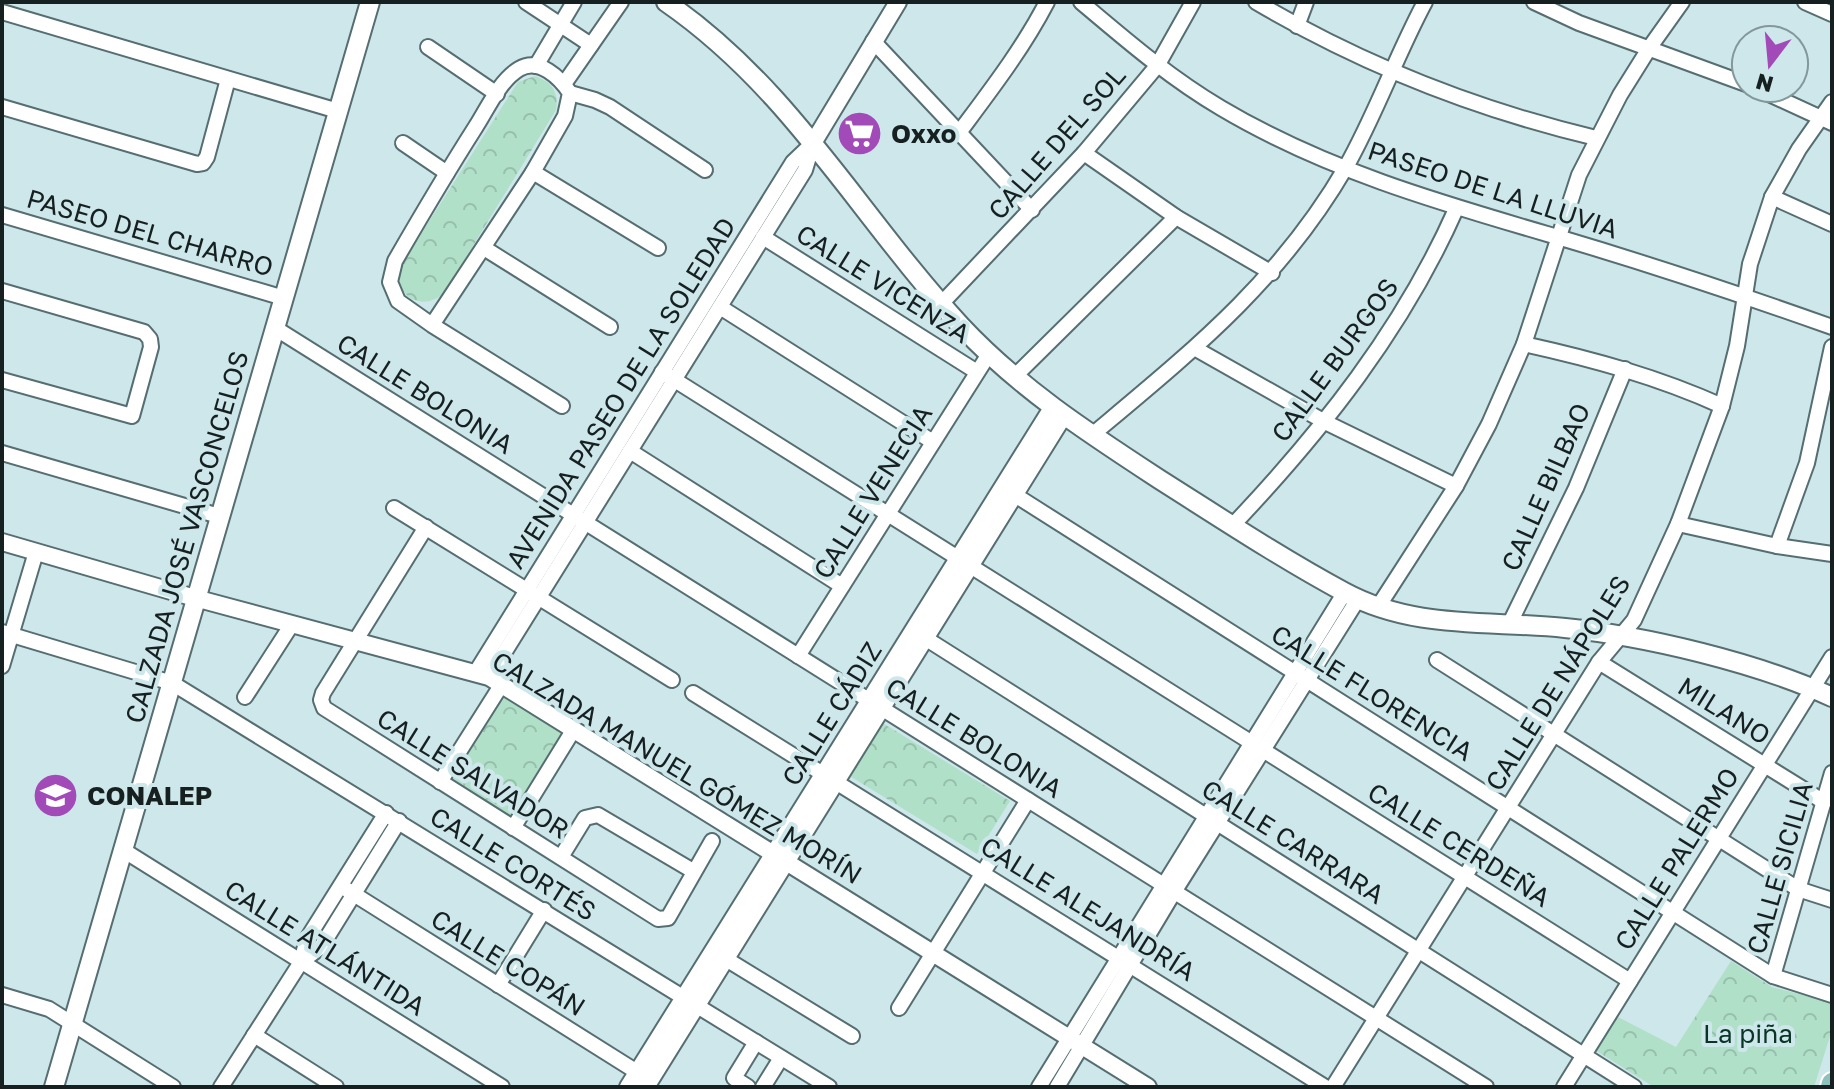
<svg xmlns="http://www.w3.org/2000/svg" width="1834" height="1089" font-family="'Golos Text',sans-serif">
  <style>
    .park { fill: url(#park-crowns) }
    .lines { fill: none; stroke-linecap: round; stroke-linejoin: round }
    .minor-casing { stroke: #566e71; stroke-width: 18 }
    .tertiary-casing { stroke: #566e71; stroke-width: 20 }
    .secondary-casing { stroke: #566e71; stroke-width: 22 }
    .primary-casing { stroke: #fff; stroke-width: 24 }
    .minor { stroke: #fff; stroke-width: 14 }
    .tertiary { stroke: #fff; stroke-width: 16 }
    .secondary { stroke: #fff; stroke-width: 18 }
    .primary { stroke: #8ec1bb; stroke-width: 20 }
    .labels { text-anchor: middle; stroke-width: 8; stroke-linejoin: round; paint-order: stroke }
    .poi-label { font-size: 26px; font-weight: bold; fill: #162021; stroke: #cde7eb; text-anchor: start }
    .street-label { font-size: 26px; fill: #162021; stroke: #cde7eb }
    .park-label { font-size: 26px; fill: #083524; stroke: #cde7eb }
  </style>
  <defs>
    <pattern id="park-crowns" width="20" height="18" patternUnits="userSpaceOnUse" patternTransform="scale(2)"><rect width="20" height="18" fill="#b0e0c8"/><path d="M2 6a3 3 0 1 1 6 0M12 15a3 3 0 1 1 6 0" fill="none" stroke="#97c0ac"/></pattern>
  </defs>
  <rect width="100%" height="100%" fill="#cde7eb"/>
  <!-- park -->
  <g class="park">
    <path d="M535 76C552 82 559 92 556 110L444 293C422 313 393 296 400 267L518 82Z"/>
    <path d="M502 688 571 730 512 823 444 781Z"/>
    <path d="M881 722 1010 801 977 854 848 775Z"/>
    <path d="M1731 961 1772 987 1832 1003V1030L1814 1087H1654L1595 1050 1616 1016 1676 1047Z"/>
  </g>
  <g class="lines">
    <defs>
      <g id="minor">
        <path d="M526 2 591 45"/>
        <path d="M1081 2C1126 40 1170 78 1221 108 1327 171 1444 204 1561 238 1652 265 1742 295 1832 327"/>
        <path d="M1256 2C1363 65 1474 109 1596 138"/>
        <path d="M1534 2 1579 23 1746 84"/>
        <path d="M1805 2 1832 14"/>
        <path d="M2 12 338 111"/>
        <path d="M1297 26 1306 2"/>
        <path d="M873 41 1032 210"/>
        <path d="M428 47 497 94"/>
        <path d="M536 66 574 2"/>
        <path d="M564 84 621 2"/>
        <path d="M1756 88 1832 123"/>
        <path d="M570 93 595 100 610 107 705 170"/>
        <path d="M2 107 197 164 203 163 207 157 228 79"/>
        <path d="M958 134C990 91 1022 50 1047 2"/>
        <path d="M403 143 447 173"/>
        <path d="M1084 153 1176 217 1272 273"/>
        <path d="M533 172 658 248"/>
        <path d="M1772 197 1832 224"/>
        <path d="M2 215 284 298"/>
        <path d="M763 237 977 372"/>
        <path d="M484 248 610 327"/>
        <path d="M2 291 144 332 150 339 151 347 132 416 2 380"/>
        <path d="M941 304 1084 153 1157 66 1193 2"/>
        <path d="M720 307 933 442"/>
        <path d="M432 325 533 172 565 116 570 93C560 78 539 57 519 69 499 81 487 110 475 128 447 172 421 216 395 261L390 282 398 301 432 325 562 406"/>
        <path d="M275 328 1486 1087"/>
        <path d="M1524 344C1592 359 1658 377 1722 406"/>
        <path d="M1196 349 1325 422 1456 486"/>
        <path d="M662 372 1252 743"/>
        <path d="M1014 377 1176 217"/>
        <path d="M1092 435C1191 352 1280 281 1346 167 1376 114 1396 56 1425 2"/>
        <path d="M630 451 842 586"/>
        <path d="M2 453 219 516"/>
        <path d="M1015 495 1773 976 1832 995"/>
        <path d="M394 508 672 680"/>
        <path d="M1678 524 1777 546 1832 554"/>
        <path d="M1232 526C1322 431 1403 329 1456 209"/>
        <path d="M426 527 323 693 321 700 324 708 658 919 668 918 712 841"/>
        <path d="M1777 546 1807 463 1832 347"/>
        <path d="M1378 607 1456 486 1489 424 1524 344 1579 175 1620 95 1650 47 1682 2"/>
        <path d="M1509 625 1576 488 1625 369"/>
        <path d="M2 632 172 683 829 1087"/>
        <path d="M925 638 1634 1087"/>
        <path d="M798 656 989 354"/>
        <path d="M1437 660 1798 889 1832 900"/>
        <path d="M1599 662 1824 802"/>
        <path d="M2 666 36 552"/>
        <path d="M476 672 793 162 813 143"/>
        <path d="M489 677 805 170 812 147"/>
        <path d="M693 693 1325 1087"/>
        <path d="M245 697 292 624"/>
        <path d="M1263 750 1630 981"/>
        <path d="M440 782 502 684"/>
        <path d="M513 828 574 729"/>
        <path d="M123 850 502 1087"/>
        <path d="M561 857 585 818 598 815 693 871"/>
        <path d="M341 886 645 1077"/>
        <path d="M726 959 852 1036"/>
        <path d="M301 962 321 947 399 821"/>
        <path d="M1773 976 1832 773"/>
        <path d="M498 985 544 910"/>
        <path d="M2 995 49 1009 173 1087"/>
        <path d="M899 1008 1028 800"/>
        <path d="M254 1035 336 1087"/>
        <path d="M221 1087 301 962 307 939 386 813"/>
        <path d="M748 1087 734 1078 756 1042"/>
        <path d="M763 1087 781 1058"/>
        <path d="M1039 1087 1345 592"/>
        <path d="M1057 1087 1174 892 1358 599"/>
        <path d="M1333 1087 1599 662 1634 620 1678 524 1722 406 1737 346 1750 264 1772 197 1799 149 1832 102"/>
        <path d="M1564 1087 1832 657"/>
      </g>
      <g id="tertiary">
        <path d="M813 143 898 2"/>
        <path d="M2 542 195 598 489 677 1148 1087"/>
        <path d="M628 1087 1052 408"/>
        <path d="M646 1087 1063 417"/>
      </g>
      <g id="secondary">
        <path d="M666 2C792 89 859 216 961 326 1020 389 1090 434 1162 481 1222 519 1281 558 1344 592 1414 630 1489 620 1565 628 1646 636 1758 663 1832 697"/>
        <path d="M54 1087 370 2"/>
      </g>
      <path id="primary" d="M1831 1087 1832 1083"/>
    </defs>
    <!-- minor casing -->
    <use href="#minor" class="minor-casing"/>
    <!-- tertiary casing -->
    <use href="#tertiary" class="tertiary-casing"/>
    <!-- secondary casing -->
    <use href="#secondary" class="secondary-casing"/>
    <!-- primary casing -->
    <use href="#primary" class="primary-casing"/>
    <!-- minor -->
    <use href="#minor" class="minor"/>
    <!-- tertiary -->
    <use href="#tertiary" class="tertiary"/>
    <!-- secondary -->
    <use href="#secondary" class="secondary"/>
    <!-- primary -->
    <use href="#primary" class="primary"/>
  </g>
  <!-- icons -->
  <defs>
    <symbol id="supermarket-disc" viewBox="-11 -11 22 22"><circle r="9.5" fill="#a24ab7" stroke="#cde7eb"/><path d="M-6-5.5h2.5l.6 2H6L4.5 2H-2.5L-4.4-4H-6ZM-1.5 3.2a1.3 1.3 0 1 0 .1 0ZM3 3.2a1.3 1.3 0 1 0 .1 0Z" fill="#fff"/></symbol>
    <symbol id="school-disc" viewBox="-11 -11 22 22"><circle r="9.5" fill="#a24ab7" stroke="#cde7eb"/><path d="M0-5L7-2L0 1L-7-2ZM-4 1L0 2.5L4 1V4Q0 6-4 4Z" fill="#fff"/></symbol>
  </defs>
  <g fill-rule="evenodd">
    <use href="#supermarket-disc" x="834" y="108" width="51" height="51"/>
    <use href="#school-disc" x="30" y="770" width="51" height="51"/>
  </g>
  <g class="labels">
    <!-- poi labels -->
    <g class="poi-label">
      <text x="891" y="143">Oxxo</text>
      <text x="87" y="805">CONALEP</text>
    </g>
    <!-- street labels -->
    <g class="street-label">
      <text transform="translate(1057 143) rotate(-49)" y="9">CALLE DEL SOL</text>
      <text transform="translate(1493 190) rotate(18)" y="9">PASEO DE LA LLUVIA</text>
      <text transform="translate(150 233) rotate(16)" y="9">PASEO DEL CHARRO</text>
      <text transform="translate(883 284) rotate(32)" y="9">CALLE VICENZA</text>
      <text transform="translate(1335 360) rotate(-54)" y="9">CALLE BURGOS</text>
      <text transform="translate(621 393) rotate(-58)" y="9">AVENIDA PASEO DE LA SOLEDAD</text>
      <text transform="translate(425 394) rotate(32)" y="9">CALLE BOLONIA</text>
      <text transform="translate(1546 487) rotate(-66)" y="9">CALLE BILBAO</text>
      <text transform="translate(873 492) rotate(-58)" y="9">CALLE VENECIA</text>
      <text transform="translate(187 537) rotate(-74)" y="9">CALZADA JOSÉ VASCONCELOS</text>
      <text transform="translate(1558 683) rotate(-58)" y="9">CALLE DE NÁPOLES</text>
      <text transform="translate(1372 693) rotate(32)" y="9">CALLE FLORENCIA</text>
      <text transform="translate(1724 711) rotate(32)" y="9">MILANO</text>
      <text transform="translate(832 714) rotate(-58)" y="9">CALLE CÁDIZ</text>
      <text transform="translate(974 738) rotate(32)" y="9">CALLE BOLONIA</text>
      <text transform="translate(677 768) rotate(31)" y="9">CALZADA MANUEL GÓMEZ MORÍN</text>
      <text transform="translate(473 774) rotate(32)" y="9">CALLE SALVADOR</text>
      <text transform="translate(1293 842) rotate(32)" y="9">CALLE CARRARA</text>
      <text transform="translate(1459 845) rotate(32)" y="9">CALLE CERDEÑA</text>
      <text transform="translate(1677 859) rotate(-58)" y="9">CALLE PALERMO</text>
      <text transform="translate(513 864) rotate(32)" y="9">CALLE CORTÉS</text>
      <text transform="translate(1780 868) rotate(-74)" y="9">CALLE SICILIA</text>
      <text transform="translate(1088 909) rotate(32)" y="9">CALLE ALEJANDRÍA</text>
      <text transform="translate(325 948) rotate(32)" y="9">CALLE ATLÁNTIDA</text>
      <text transform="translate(508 963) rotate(32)" y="9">CALLE COPÁN</text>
    </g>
    <!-- park labels -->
    <g class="park-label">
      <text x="1748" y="1043">La piña</text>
    </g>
  </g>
  <!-- border -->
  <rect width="1834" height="1089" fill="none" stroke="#162021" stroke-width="8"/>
  <!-- north arrow -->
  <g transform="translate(1770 64) rotate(196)"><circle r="38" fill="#cde7eb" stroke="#84979a" stroke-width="2"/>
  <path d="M0-6L14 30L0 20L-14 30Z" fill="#a24ab7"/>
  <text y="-12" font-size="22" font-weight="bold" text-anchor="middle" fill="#162021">N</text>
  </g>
</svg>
